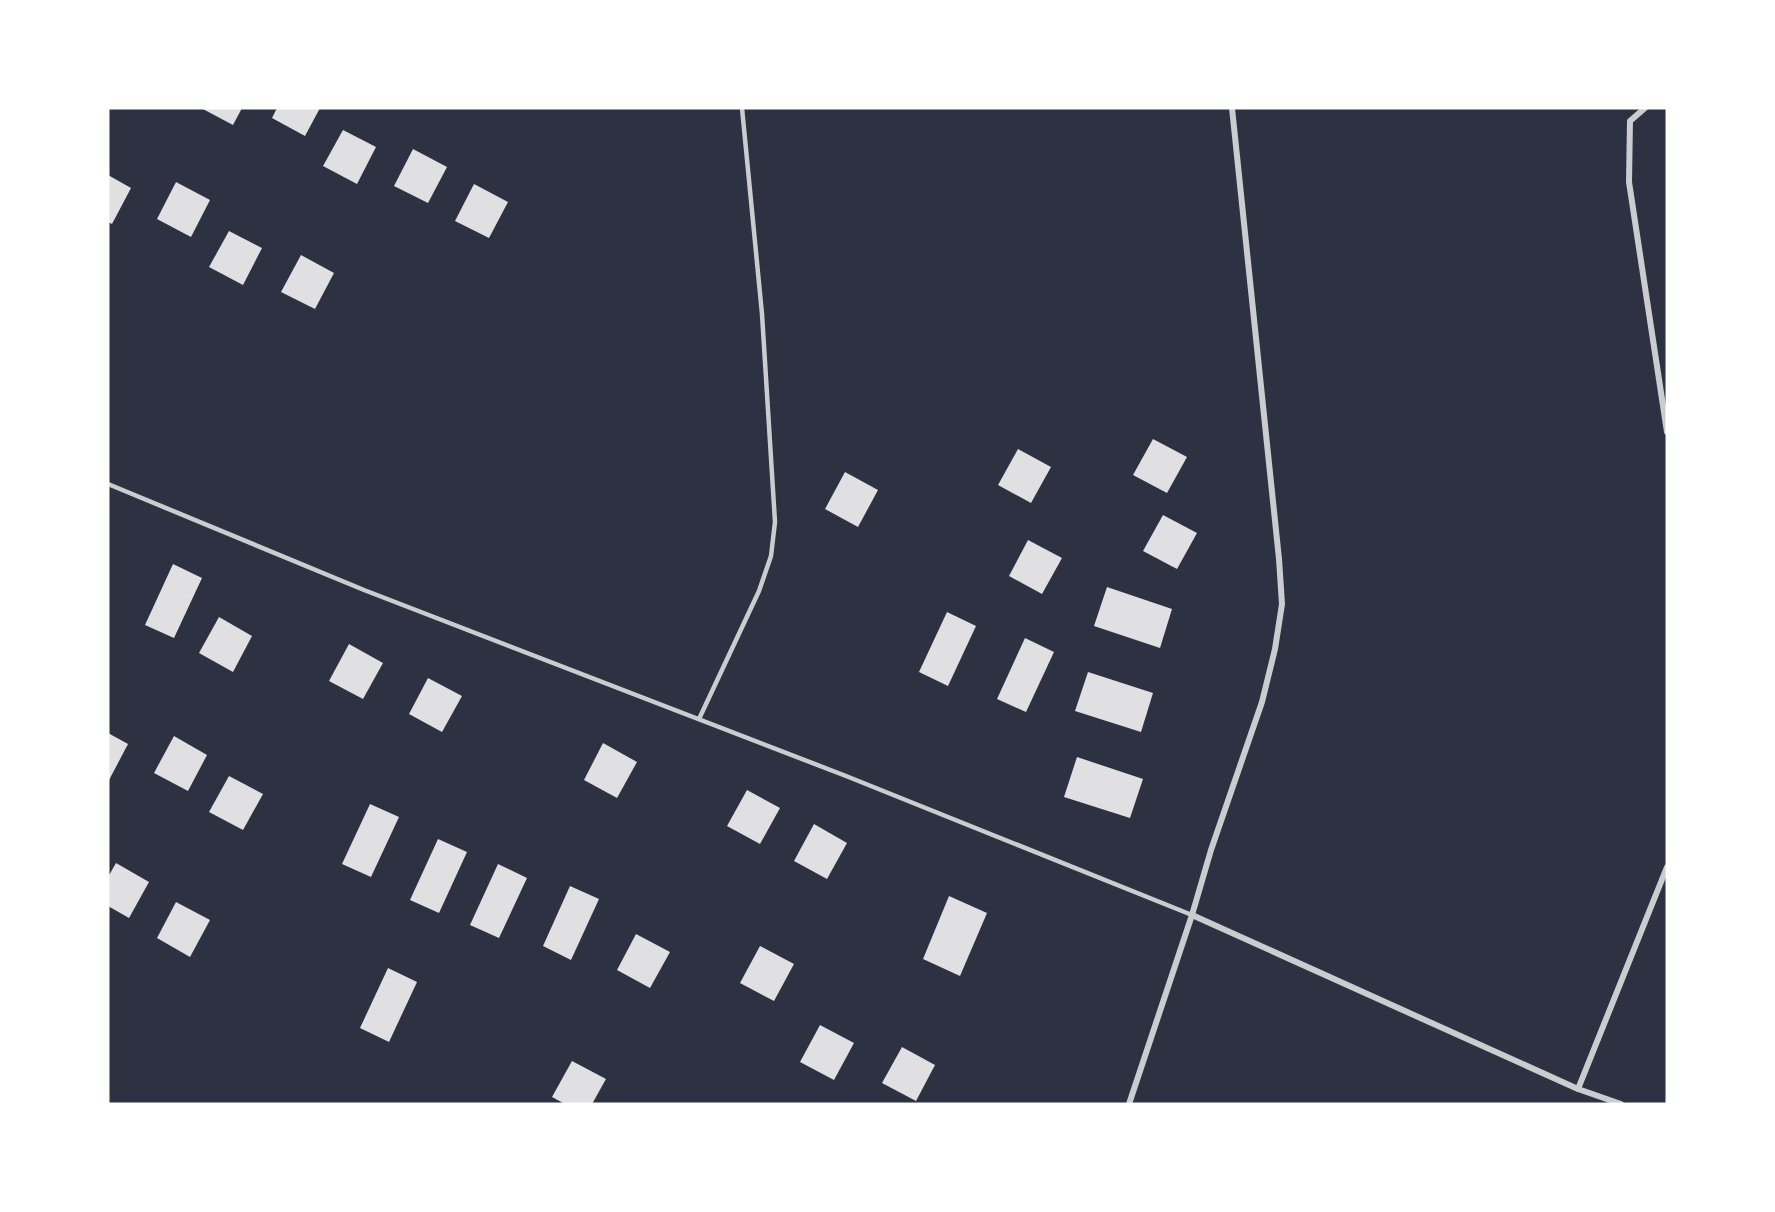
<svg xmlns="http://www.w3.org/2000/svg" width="1775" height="1212" font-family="'Fira Sans',sans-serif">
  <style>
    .building { fill: #e0e0e3 }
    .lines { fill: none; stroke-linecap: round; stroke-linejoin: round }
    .service { stroke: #caccd0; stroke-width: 4.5 }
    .minor { stroke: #caccd0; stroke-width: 6 }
  </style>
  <rect width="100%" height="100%" fill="#2d3142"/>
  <!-- building -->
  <g class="building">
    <path d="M201 108H242L233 125Z"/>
    <path d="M277 108H320L305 136 272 118Z"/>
    <path d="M343 130 376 147 357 184 323 166Z"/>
    <path d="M413 149 447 167 428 203 394 186Z"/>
    <path d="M108 175 131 188 112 224 108 222Z"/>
    <path d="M176 182 210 200 191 237 157 219Z"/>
    <path d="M474 184 508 202 489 238 455 221Z"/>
    <path d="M229 231 262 248 243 285 209 267Z"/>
    <path d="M301 255 334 273 315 309 281 292Z"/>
    <path d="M1153 439 1187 457 1167 493 1133 475Z"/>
    <path d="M1018 449 1051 467 1031 503 998 485Z"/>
    <path d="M845 472 878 490 858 527 825 509Z"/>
    <path d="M1163 515 1197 533 1177 569 1143 551Z"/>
    <path d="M1028 540 1062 558 1042 594 1009 576Z"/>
    <path d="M173 564 202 578 174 638 145 625Z"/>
    <path d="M1107 587 1172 609 1160 648 1094 626Z"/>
    <path d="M947 612 976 626 948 686 919 672Z"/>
    <path d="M219 617 252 636 233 672 199 653Z"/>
    <path d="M1025 638 1054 652 1026 712 997 699Z"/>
    <path d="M349 644 383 663 363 699 329 681Z"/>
    <path d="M1088 672 1153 693 1141 732 1075 711Z"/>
    <path d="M428 678 462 696 442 732 409 714Z"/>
    <path d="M108 733 128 744 108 782Z"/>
    <path d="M174 736 207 755 188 791 154 773Z"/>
    <path d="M603 743 637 762 617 798 584 780Z"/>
    <path d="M1077 757 1143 779 1130 818 1064 797Z"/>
    <path d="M229 776 263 794 243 830 209 812Z"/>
    <path d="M747 790 780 808 760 844 727 826Z"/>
    <path d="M370 804 399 817 371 877 342 864Z"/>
    <path d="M814 824 847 843 827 879 794 861Z"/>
    <path d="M438 839 467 852 439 913 410 900Z"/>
    <path d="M116 863 149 882 129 918 108 906V877Z"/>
    <path d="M498 864 527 878 499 938 470 925Z"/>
    <path d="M570 886 599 899 571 960 543 946Z"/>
    <path d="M949 896 987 913 960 976 923 959Z"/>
    <path d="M176 902 210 920 190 957 157 938Z"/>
    <path d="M636 934 670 952 650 988 617 970Z"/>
    <path d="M760 946 794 964 774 1001 740 983Z"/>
    <path d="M388 968 417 982 389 1042 360 1028Z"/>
    <path d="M820 1025 854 1043 834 1080 800 1062Z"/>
    <path d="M902 1047 935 1065 916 1101 882 1083Z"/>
    <path d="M572 1061 606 1079 592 1104H565L552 1097Z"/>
  </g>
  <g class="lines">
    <!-- service -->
    <g class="service">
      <path d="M108 484 364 590 846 776 1192 915"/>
      <path d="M699 719 759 591 771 556 775 522 762 314 742 108"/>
    </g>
    <!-- minor -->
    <g class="minor">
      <path d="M1645 108 1630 121 1629 182 1667 432"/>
      <path d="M1192 915 1578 1089"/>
      <path d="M1129 1104 1192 915 1211 850 1262 702 1275 649 1282 604 1279 559 1232 108"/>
      <path d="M1621 1104 1578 1089 1667 867"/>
    </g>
  </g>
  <!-- border -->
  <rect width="1775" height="1212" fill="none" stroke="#ffffff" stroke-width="219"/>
</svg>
